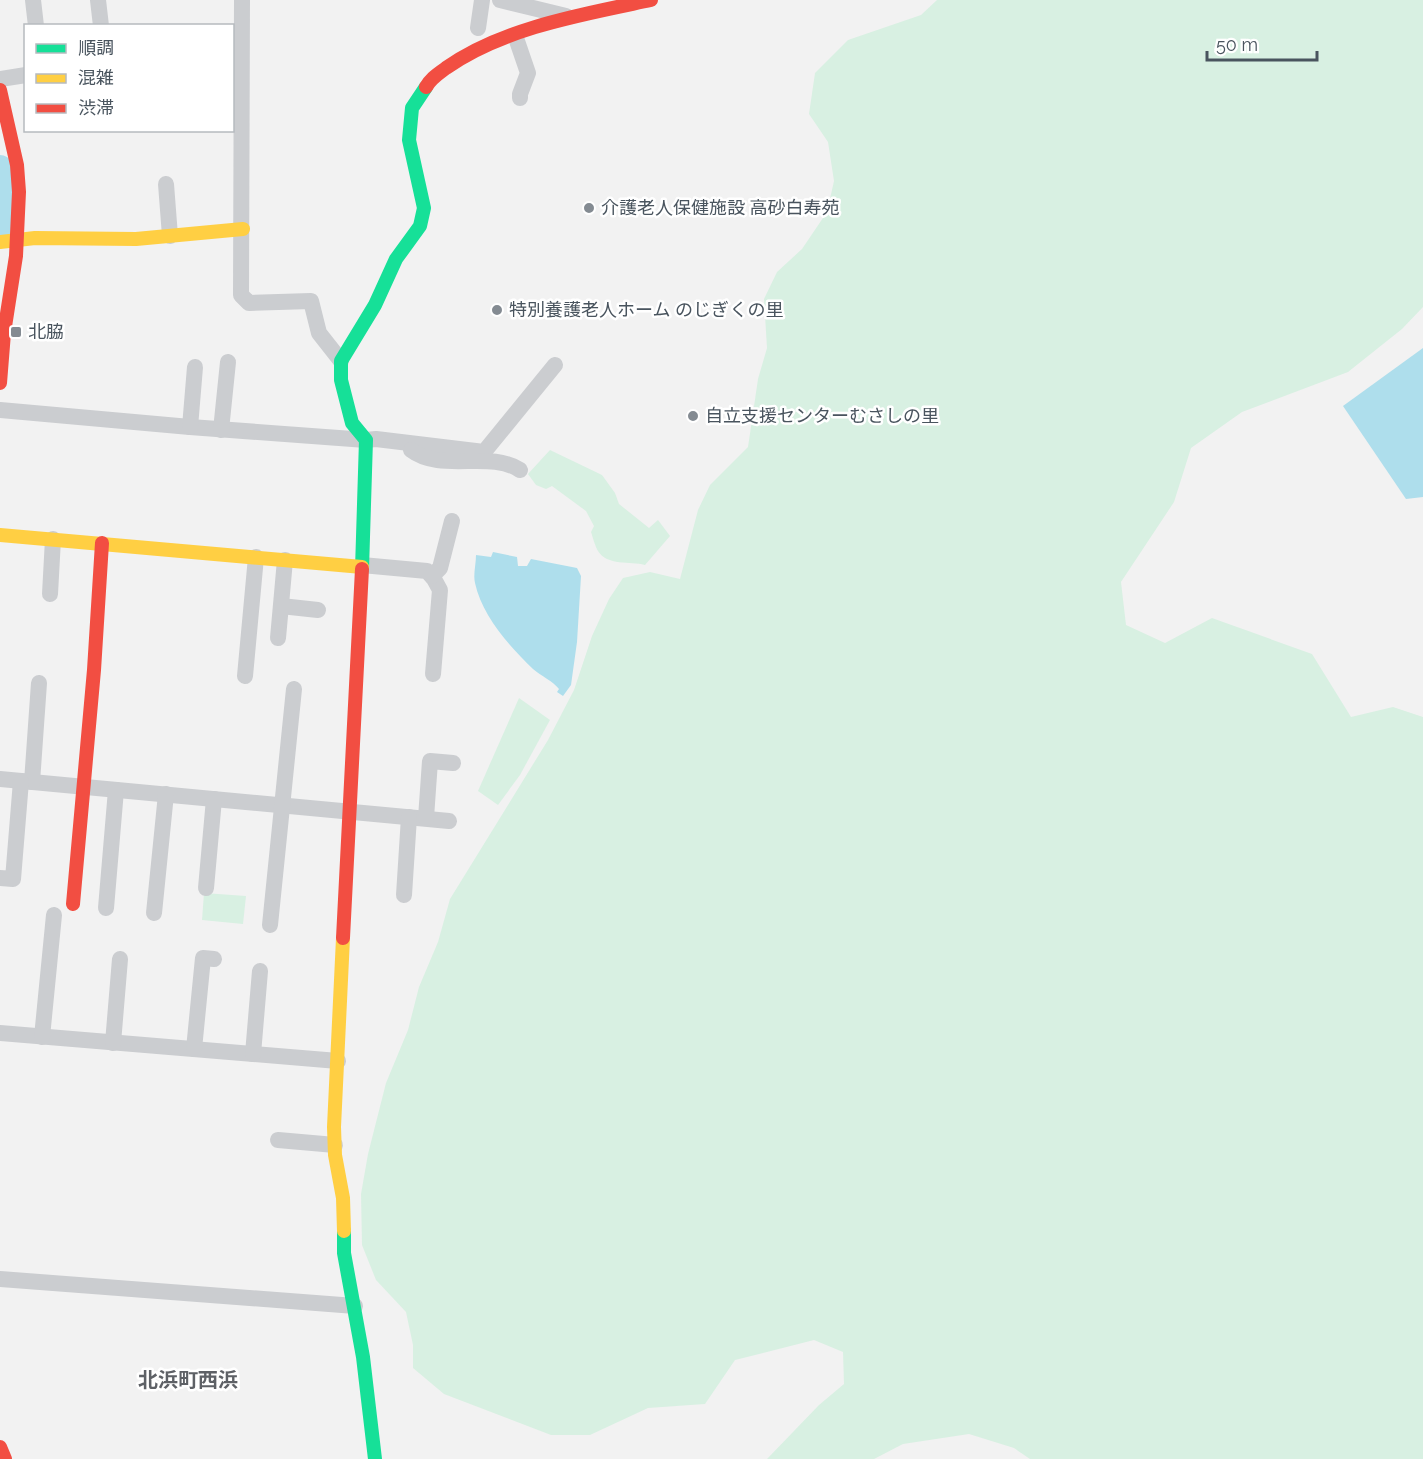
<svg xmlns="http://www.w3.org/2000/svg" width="1423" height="1459" font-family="Raleway,'Noto Sans JP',sans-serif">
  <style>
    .green { fill: #d8f0e2 }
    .water { fill: #aedeec }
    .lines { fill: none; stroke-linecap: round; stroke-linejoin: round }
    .river { stroke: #aedeec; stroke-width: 26 }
    .street { stroke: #cbcdd0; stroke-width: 16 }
    .fast { stroke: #16e098; stroke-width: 14 }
    .slow { stroke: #ffcf43; stroke-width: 14 }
    .jam { stroke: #f24e42; stroke-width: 14 }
    .poi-dot { fill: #848b92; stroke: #fff; stroke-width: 2 }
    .labels { text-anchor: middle; stroke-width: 5; stroke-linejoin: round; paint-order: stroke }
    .poi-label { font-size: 18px; fill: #49545e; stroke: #fff; text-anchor: start }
    .neighbourhood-label { font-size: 20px; font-weight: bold; fill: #5e6166; stroke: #fff }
  </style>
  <rect width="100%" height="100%" fill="#f2f2f2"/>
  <!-- green -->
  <g class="green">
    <path d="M937 0H1423V307L1402 329 1348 372 1242 412 1191 448 1174 502 1121 582 1126 625 1165 643 1212 618 1312 654 1351 717 1393 707 1423 717V1459H1030L1014 1448 969 1434 903 1444 874 1459H767L819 1405 844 1384 843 1352 814 1340 735 1360 705 1404 648 1408 590 1435H551L444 1394 413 1368V1345L406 1312 376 1280 362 1245 361 1194 368 1154 386 1083 408 1030 419 987 438 942 450 899 548 740 574 690 592 636 609 599 623 578 650 572 680 579 698 510 710 485 748 447 758 379 767 348 764 299 777 272 802 249 827 212 834 181 828 142 809 114 815 73 848 40 921 15Z"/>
    <path d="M550 450 602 475 615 493 619 504 649 528 658 520 670 536 645 565C630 561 607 566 598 551 595 546 593 538 591 532L594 526 586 511 552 486 546 489 536 485 528 474Z"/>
    <path d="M519 698 550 720 520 775 498 805 478 791Z"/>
    <path d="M204 893 246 896 243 924 202 920Z"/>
  </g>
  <!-- water -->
  <g class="water">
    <path d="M1423 348V497L1406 499 1343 406Z"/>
    <path d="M493 552 517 557 518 566H527L531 559 577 568 581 576 577 642 571 685 563 696 557 692 559 689C553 681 541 676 533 669 510 647 482 616 475 583 473 575 476 564 476 555L491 557Z"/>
  </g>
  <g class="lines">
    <!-- river -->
    <path class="river" d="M0 168C5 190 3 212 0 234"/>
    <!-- street -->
    <g class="street">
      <path d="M33 0 36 26"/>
      <path d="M98 0 101 26"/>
      <path d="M242 0 241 295 249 303 311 301 319 333 341 361"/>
      <path d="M500 0 566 16"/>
      <path d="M478 28 482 0"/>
      <path d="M515 35 528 73 520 94V98"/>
      <path d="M0 79 26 75"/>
      <path d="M166 184 170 236"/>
      <path d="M0 410 190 427 366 440 376 439 484 452 555 365"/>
      <path d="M190 427 195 367"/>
      <path d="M221 430 228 362"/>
      <path d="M411 450C441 473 490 450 520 470"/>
      <path d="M362 565 427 571 434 579 440 590 433 674"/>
      <path d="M432 576 440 568 452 521"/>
      <path d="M50 594 53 539"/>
      <path d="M281 606 318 610"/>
      <path d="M278 638 285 560"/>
      <path d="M245 676 256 557"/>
      <path d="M0 779 449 821"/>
      <path d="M32 782 39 683"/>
      <path d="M426 818 430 761 453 763"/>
      <path d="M0 878 13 879 21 781"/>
      <path d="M206 888 214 799"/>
      <path d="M404 895 409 817"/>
      <path d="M106 908 116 790"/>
      <path d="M154 913 166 794"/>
      <path d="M270 925 294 689"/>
      <path d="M0 1033 338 1061"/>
      <path d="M42 1037 54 915"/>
      <path d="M113 1043 120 959"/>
      <path d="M194 1049 203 958 214 959"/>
      <path d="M253 1054 260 971"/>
      <path d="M278 1140 335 1145"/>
      <path d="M0 1279 355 1306"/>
    </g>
    <!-- fast -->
    <g class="fast">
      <path d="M362 569 366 440 352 423 341 380V361L375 305 396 259 420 226 424 208 409 140 412 108 426 87"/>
      <path d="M344 1231V1253L363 1357 375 1459"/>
    </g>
    <!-- slow -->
    <g class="slow">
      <path d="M0 242 35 238 136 239 243 229"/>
      <path d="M0 535 362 567"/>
      <path d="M343 938 334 1127 335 1155 343 1198 344 1231"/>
    </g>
    <!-- jam -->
    <g class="jam">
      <path d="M426 87C431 78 438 74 446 68 502 28 584 14 651 0"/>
      <path d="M0 90 17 165 19 192 16 256 4 333 0 383"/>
      <path d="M73 904 94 670 102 543"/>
      <path d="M343 938 362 569"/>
      <path d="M0 1447 5 1459"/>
    </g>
  </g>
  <!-- markers -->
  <g class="poi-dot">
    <circle cx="589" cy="208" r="6"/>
    <circle cx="497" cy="310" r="6"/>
    <rect x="10" y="326" width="12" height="12" rx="3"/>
    <circle cx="693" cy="416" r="6"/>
  </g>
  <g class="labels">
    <!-- poi labels -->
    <g class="poi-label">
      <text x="601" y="214">介護老人保健施設 高砂白寿苑</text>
      <text x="509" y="316">特別養護老人ホーム のじぎくの里</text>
      <text x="28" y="338">北脇</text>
      <text x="705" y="422">自立支援センターむさしの里</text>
    </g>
    <!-- neighbourhood labels -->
    <g class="neighbourhood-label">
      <text x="188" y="1387">北浜町西浜</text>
    </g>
  </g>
  <!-- legend -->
  <rect x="24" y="24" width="210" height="108" fill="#ffffff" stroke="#b6bbbf" stroke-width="1.5"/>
  <rect x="36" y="44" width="30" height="9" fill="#16e098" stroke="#b6bbbf" stroke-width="1.5"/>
  <text x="78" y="54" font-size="18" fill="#49545e">順調</text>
  <rect x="36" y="74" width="30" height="9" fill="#ffcf43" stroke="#b6bbbf" stroke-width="1.5"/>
  <text x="78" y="84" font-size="18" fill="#49545e">混雑</text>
  <rect x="36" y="104" width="30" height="9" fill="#f24e42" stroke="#b6bbbf" stroke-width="1.5"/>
  <text x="78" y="114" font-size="18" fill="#49545e">渋滞</text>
  <!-- scale -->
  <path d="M1207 51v9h110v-9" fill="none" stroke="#49545e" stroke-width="3"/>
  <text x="1216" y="51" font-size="18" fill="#49545e" stroke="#ffffff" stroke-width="4.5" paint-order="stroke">50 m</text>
</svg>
